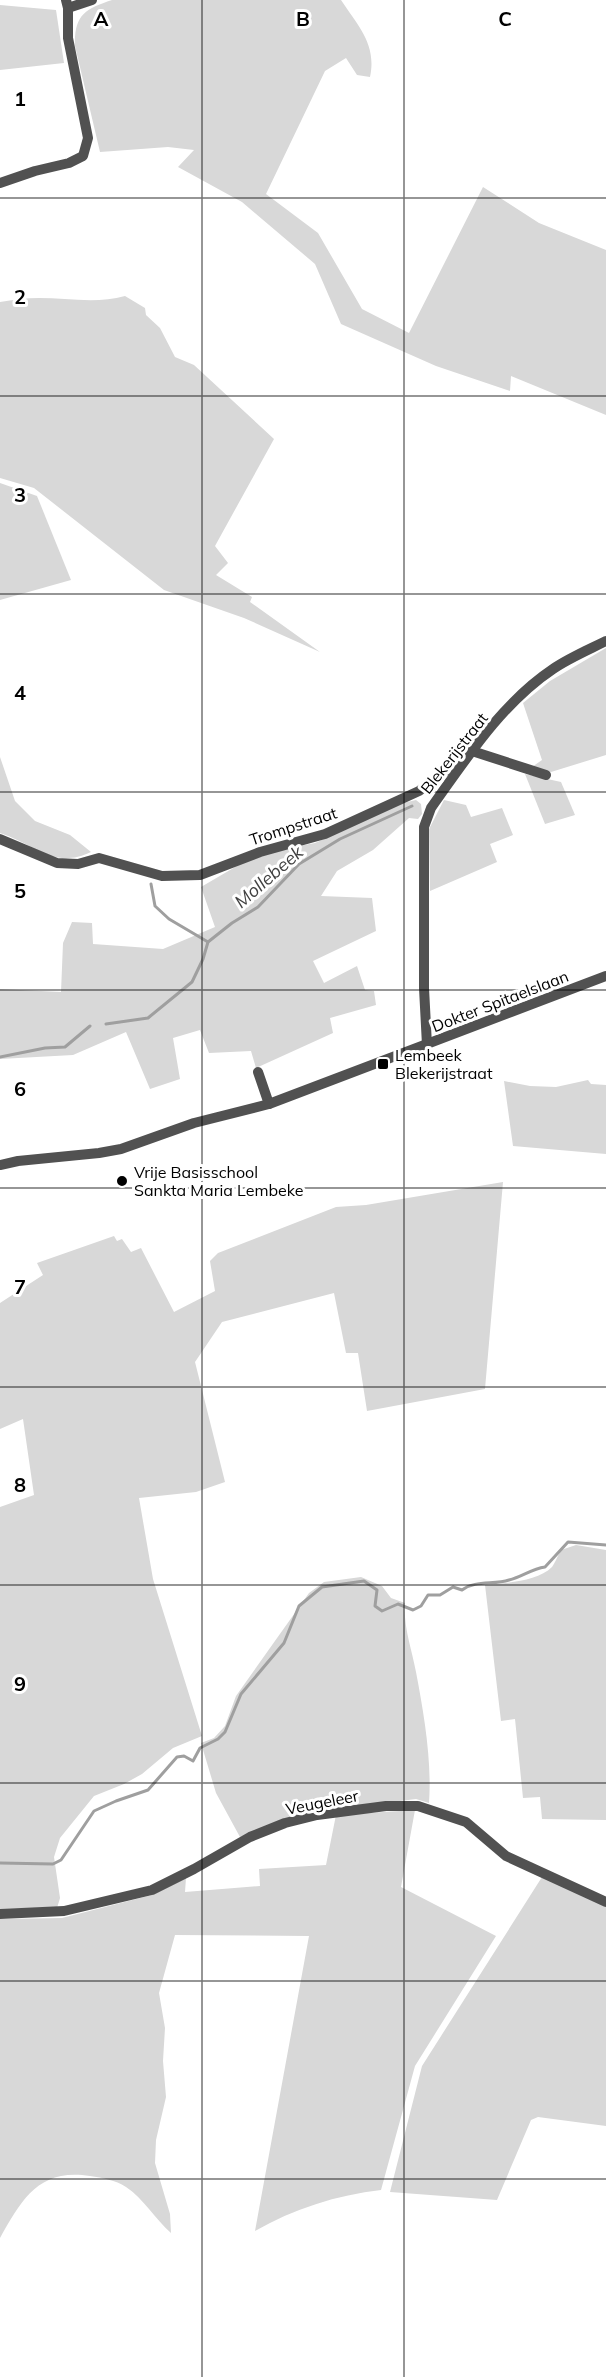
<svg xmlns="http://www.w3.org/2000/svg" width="606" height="2377" font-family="Mulish,sans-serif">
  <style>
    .green { fill: #d8d8d8 }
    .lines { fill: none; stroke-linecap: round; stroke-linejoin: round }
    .stream { stroke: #9f9f9f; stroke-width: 3 }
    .minor { stroke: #515151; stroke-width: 10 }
    .grid { fill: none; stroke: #000; stroke-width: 1.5; stroke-opacity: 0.55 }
    .poi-dot { fill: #000; stroke: #fff; stroke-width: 2 }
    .labels { text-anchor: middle; stroke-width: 6; stroke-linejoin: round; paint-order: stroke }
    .street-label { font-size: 16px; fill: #000; stroke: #fff }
    .poi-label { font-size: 16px; fill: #000; stroke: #fff; text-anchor: start }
    .water-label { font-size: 18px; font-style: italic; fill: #404040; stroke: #fff }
    .grid-label { font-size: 20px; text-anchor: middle; font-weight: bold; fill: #000; stroke: #fff; stroke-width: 6; stroke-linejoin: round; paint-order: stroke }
  </style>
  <rect width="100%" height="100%" fill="#fff"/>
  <!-- green -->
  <g class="green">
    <path d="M112 0H341C358 26 377 44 370 77L357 75 346 58 325 71 266 194 318 233 362 309 409 333 483 187 539 223 606 250V415L511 376 510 391 436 366 341 324 315 264 242 202 178 167 194 150 168 147 100 152 75 46C74 15 85 9 112 0Z"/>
    <path d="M0 5 56 10 64 63 0 70Z"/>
    <path d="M125 296 145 308 146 315 160 328 175 357 194 365 274 439 215 546 228 563 216 575 252 597 250 602 320 652 244 618 164 590 34 488 0 478V302C13 300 26 298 39 298 67 298 97 304 125 296Z"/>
    <path d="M0 483 37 496 71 580 0 600Z"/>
    <path d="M606 648V755L551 772 532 767 542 760 523 703 550 681Z"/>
    <path d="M0 757 15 801 35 821 70 835 91 852C53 870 35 844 0 833Z"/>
    <path d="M525 774 561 782 575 815 545 824Z"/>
    <path d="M416 800 421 804 422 814 418 819 409 818 373 850 337 871 321 896 372 898 376 931 313 961 324 983 357 966 365 990 374 991 376 1005 330 1018 333 1033 256 1068 251 1051 209 1053 200 1030 173 1038 180 1079 150 1089 126 1032 73 1055 0 1059V989L61 992 63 943 72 922 92 923 93 944 163 949 215 927 201 887 242 863 267 852 315 843 403 803Z"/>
    <path d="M444 800 466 805 471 817 502 808 513 835 490 844 497 862 430 891 429 829Z"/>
    <path d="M588 1080 591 1084 606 1085V1154L513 1146 504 1081 530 1086 556 1087Z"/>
    <path d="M503 1182 485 1389 367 1411 358 1353H346L334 1293 222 1322 195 1362 225 1482 196 1492 139 1498 153 1579 202 1736 173 1748 142 1774 124 1784 94 1796 60 1838 54 1857 60 1898 57 1908 0 1909V1507L34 1495 23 1419 0 1429V1303L43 1275 37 1263 114 1236 117 1241 122 1239 131 1252 141 1248 174 1312 215 1291 210 1261 218 1253 336 1207 366 1205Z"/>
    <path d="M576 1545 606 1550V1820L542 1819 540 1797 523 1798 515 1719 501 1721 485 1585C504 1583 537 1582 552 1567 555 1563 558 1555 561 1550Z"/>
    <path d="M361 1577 382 1586 391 1598 405 1603C403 1626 412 1650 416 1672 424 1714 432 1761 429 1803L416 1799 319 1811 240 1837 216 1793 201 1743 214 1738 225 1726 236 1696 309 1593 324 1582Z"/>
    <path d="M415 1810 401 1887 496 1936 415 2066 381 2190C337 2195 293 2209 255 2231L309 1936 175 1935 159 1993 165 2028 163 2061 166 2097 156 2140 155 2163 170 2214 171 2233C155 2219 144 2199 126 2187 115 2180 103 2178 90 2176 39 2168 22 2199 0 2238V1919L62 1918 152 1895 186 1878 185 1892 260 1886 259 1869 326 1865 336 1815Z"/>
    <path d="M542 1877 606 1906V2126L538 2117 531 2120 497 2200 390 2192 422 2066Z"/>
  </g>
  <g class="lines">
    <!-- stream -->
    <g class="stream">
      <path d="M151 884 155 906 169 919 208 942"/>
      <path d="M106 1024 148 1018 192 982 203 959 208 942 232 923 258 907 299 864 340 839 412 806"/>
      <path d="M0 1057 45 1048 65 1047 90 1026"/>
      <path d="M0 1863 53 1864 61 1860 94 1811 116 1801 148 1790 177 1757 184 1756 193 1761 200 1748 218 1739 225 1732 241 1694 284 1643 299 1606 322 1587 364 1581 377 1590 375 1606 382 1611 398 1604 413 1610 421 1606 428 1595H440L453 1587 462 1590C475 1580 494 1585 509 1580 522 1577 531 1569 545 1567L568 1542 606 1545"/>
    </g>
    <!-- minor -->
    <g class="minor">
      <path d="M68 8 92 0"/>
      <path d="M0 183 35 171 69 163 83 156 88 138 68 38V8L66 0"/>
      <path d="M472 751 546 775"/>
      <path d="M0 839 57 863 78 864 99 858 162 876 200 875 260 852 325 834 419 791 472 751"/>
      <path d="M427 1045 424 988V827L431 808C466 759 502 703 553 669 569 658 588 650 606 641"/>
      <path d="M258 1072 269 1104"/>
      <path d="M0 1165 18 1161 99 1153 121 1149 194 1123 269 1104 606 976"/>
      <path d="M0 1914 64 1911 152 1890 194 1869 250 1837 285 1823 317 1815 386 1806H418L466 1822 506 1856 606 1902"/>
    </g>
  </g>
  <!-- grid -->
  <path class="grid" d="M202 0V2377M404 0V2377M0 198H606M0 396H606M0 594H606M0 792H606M0 990H606M0 1188H606M0 1387H606M0 1585H606M0 1783H606M0 1981H606M0 2179H606"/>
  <!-- markers -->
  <g class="poi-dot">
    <rect x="377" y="1058" width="12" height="12" rx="3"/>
    <circle cx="122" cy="1181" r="6"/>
  </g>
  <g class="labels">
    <!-- street labels -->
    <g class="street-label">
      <text transform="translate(454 753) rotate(-52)" y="6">Blekerijstraat</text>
      <text transform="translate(293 826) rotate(-18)" y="6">Trompstraat</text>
      <text transform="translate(500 1001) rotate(-21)" y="6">Dokter Spitaelslaan</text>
      <text transform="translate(322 1802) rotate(-11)" y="6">Veugeleer</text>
    </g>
    <!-- poi labels -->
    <g class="poi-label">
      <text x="395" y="1061">Lembeek<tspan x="395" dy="18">Blekerijstraat</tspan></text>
      <text x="134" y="1178">Vrije Basisschool<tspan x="134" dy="18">Sankta Maria Lembeke</tspan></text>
    </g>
    <!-- water labels -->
    <g class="water-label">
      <text transform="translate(269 877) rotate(-41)" y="6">Mollebeek</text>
    </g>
  </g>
  <g class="grid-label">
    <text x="101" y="26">A</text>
    <text x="303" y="26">B</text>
    <text x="505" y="26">C</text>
    <text x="20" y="106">1</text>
    <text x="20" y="304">2</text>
    <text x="20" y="502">3</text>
    <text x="20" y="700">4</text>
    <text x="20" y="898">5</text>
    <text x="20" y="1096">6</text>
    <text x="20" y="1294">7</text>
    <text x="20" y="1492">8</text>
    <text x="20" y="1691">9</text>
  </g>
</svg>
